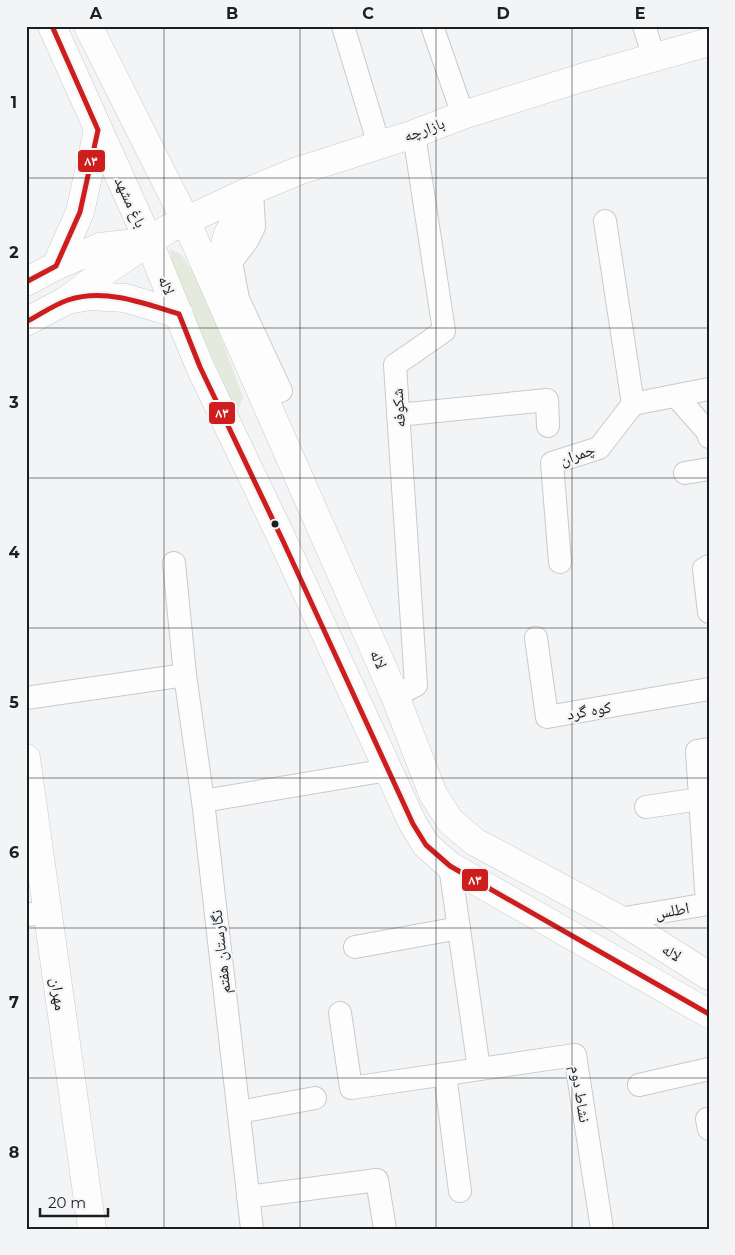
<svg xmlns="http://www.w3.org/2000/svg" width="735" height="1255" font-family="Montserrat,'Noto Naskh Arabic',sans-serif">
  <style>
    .green { fill: #e4ebdc }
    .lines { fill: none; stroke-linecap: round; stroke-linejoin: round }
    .street-casing { stroke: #c9cacb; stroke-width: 24 }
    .secondary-casing { stroke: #c9cacb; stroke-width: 29 }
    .street { stroke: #fdfdfe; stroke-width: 22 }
    .secondary { stroke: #fdfdfe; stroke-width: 28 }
    .bus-1-casing { stroke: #f2f4f6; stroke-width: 9 }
    .bus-1 { stroke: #cd1d1d; stroke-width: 5 }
    .grid { fill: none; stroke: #1d1e1f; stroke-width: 1; stroke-opacity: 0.55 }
    .bus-dot { fill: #1d1e1f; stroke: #f2f4f6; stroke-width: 2 }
    .labels { text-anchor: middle; stroke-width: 4.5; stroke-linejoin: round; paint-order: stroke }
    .street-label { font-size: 16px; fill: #1d1e1f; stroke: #f2f4f6 }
    .line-badge { stroke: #f2f4f6; stroke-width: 2 }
    .badge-label { font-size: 14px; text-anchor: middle; font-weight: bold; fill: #fff }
    .neatline { fill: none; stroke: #1d1e1f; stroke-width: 2 }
    .grid-label { font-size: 16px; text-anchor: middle; font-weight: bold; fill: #1d1e1f }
  </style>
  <rect width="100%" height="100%" fill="#f3f4f5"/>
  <!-- green -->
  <path class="green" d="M170 249 181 254 202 287 243 397 237 413 172 267Z"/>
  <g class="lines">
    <defs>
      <g id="street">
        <path d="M343 26 379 145"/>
        <path d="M432 26 463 115"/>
        <path d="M644 26 654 57"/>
        <path d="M252 190 254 227 247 241 231 262 238 299 281 391"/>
        <path d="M605 221 633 404"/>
        <path d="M676 396 707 431 709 437"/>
        <path d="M398 415 547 400 548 426"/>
        <path d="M685 473 709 469"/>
        <path d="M560 562 552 463 599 448 633 404 709 389"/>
        <path d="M174 563 185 675 203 801 252 1229"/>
        <path d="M709 566 704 569 709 612"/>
        <path d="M536 638 547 717 709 689"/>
        <path d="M395 696 416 685 395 365 444 331 414 134"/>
        <path d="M26 698 185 675"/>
        <path d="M203 801 388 770"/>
        <path d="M646 807 700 799"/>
        <path d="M450 866 479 1069"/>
        <path d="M26 915 48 912"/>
        <path d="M619 919 708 904 706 889 697 751 709 749"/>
        <path d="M355 947 459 928"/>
        <path d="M340 1013 351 1088 575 1055 602 1229"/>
        <path d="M445 1074 460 1191"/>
        <path d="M639 1085 709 1069"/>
        <path d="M239 1112 315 1098"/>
        <path d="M707 1119 709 1129"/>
        <path d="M248 1197 377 1180 385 1229"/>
      </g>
      <g id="secondary">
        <path d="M52 26 149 242 200 367 283 541 413 824 426 845 450 866 709 1014"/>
        <path d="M88 26 186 221 395 696 433 794 450 821 475 842 619 919 709 976"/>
        <path d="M56 266 80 212 98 130"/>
        <path d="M26 282 56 266 100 247 144 242"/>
        <path d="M219 292 220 263 228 234 252 190"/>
        <path d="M67 300 90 296 125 298 179 314"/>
        <path d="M26 322 67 300 108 269 168 229 252 190 298 171 414 134 463 115 581 78 709 42"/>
        <path d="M26 758 92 1229"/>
      </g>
    </defs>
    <!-- street casing -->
    <use href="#street" class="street-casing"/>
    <!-- secondary casing -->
    <use href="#secondary" class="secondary-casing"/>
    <!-- street -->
    <use href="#street" class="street"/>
    <!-- secondary -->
    <use href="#secondary" class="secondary"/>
    <defs>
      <g id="bus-1">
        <path d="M26 282 56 266 80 212 98 130 52 26"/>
        <path d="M26 322C40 315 53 305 68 300 105 288 144 303 179 314L200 367 283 541 413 824 426 845 450 866 709 1014"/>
      </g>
    </defs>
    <!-- bus-1 casing -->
    <use href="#bus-1" class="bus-1-casing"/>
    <!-- bus-1 -->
    <use href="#bus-1" class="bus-1"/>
  </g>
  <!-- grid -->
  <path class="grid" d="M164 26V1229M300 26V1229M436 26V1229M572 26V1229M26 178H709M26 328H709M26 478H709M26 628H709M26 778H709M26 928H709M26 1078H709"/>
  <!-- markers -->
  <circle class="bus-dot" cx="275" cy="524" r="4.5"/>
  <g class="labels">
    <!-- street labels -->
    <g class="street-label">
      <text transform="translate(424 129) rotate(-20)" y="6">بازارچه</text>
      <text transform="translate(131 202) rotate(65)" y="6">باغ مشهد</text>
      <text transform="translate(167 285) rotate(68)" y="6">لاله</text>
      <text transform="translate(398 408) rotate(-94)" y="6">شکوفه</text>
      <text transform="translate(577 454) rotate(-20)" y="6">چمران</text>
      <text transform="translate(379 659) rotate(66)" y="6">لاله</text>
      <text transform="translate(589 710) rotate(-10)" y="6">کوه گرد</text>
      <text transform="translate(672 910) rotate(-10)" y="6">اطلس</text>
      <text transform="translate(220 952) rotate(-96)" y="6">نگارستان هفتم</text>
      <text transform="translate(672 952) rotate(32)" y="6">لاله</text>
      <text transform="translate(59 994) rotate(82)" y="6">مهران</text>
      <text transform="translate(581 1094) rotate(81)" y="6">نشاط دوم</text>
    </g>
  </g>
  <g class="line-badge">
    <rect x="77" y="149" width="29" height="24" rx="5" fill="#cd1d1d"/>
    <rect x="208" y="401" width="28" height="24" rx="5" fill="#cd1d1d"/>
    <rect x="461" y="868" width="28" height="24" rx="5" fill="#cd1d1d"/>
  </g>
  <g class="badge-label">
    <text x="91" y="166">۸۳</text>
    <text x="222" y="418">۸۳</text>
    <text x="475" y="885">۸۳</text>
  </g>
  <!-- border -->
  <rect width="735" height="1255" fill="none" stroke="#f2f4f6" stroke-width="55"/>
  <!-- scale -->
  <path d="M40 1208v8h68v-8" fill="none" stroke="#1d1e1f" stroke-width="2.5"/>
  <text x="48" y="1208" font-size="15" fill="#1d1e1f" stroke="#f2f4f6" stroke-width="4" paint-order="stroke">20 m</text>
  <rect x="28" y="28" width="680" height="1200" class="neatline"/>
  <g class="grid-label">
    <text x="96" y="19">A</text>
    <text x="232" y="19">B</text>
    <text x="368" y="19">C</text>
    <text x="503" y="19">D</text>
    <text x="640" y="19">E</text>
    <text x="14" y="108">1</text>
    <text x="14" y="258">2</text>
    <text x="14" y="408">3</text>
    <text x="14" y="558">4</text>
    <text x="14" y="708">5</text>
    <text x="14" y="858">6</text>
    <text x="14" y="1008">7</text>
    <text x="14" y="1158">8</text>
  </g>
</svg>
